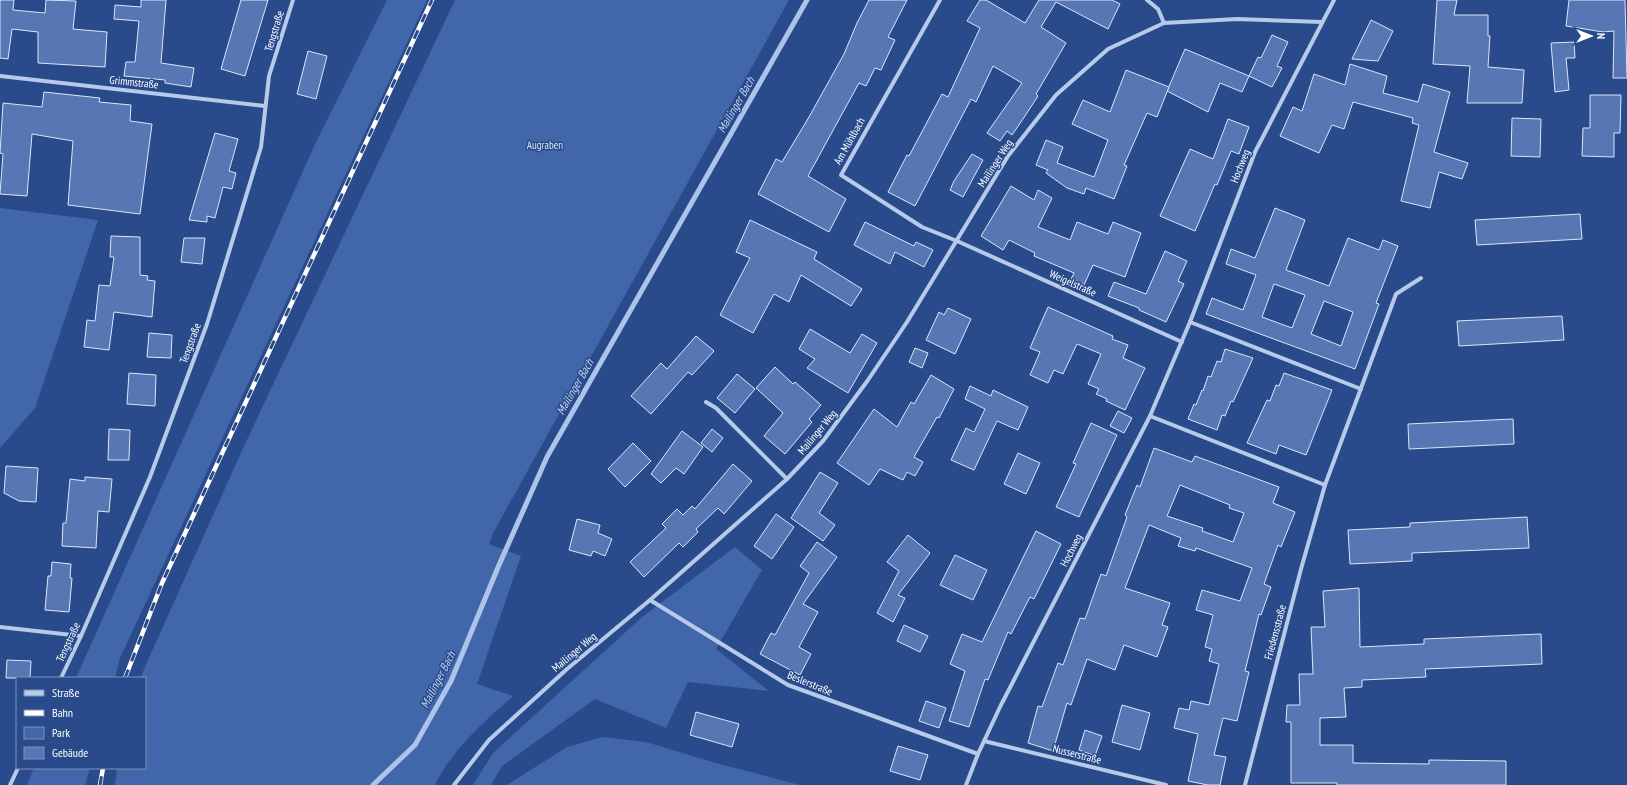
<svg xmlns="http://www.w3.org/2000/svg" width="1627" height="785" font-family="'PT Sans Narrow',sans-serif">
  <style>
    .green { fill: #4166a9 }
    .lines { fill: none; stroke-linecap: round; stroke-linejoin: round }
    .stream { stroke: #adc3e9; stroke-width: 5 }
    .building { fill: #5677b3; stroke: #dce6f7; fill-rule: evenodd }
    .street { stroke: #b8cae9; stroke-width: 4 }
    .rail-casing { stroke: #fff; stroke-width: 4.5 }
    .rail { stroke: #294b8b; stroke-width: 3; stroke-dasharray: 9; stroke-linecap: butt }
    .labels { text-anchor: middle; stroke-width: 3; stroke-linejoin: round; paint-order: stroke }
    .street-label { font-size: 11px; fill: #fff; stroke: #294b8b }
    .park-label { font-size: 11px; fill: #dce6f7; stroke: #294b8b }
    .water-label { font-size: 12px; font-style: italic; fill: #c4d4f0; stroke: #294b8b }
  </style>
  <rect width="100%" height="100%" fill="#294b8b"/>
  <!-- green -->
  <g class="green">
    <path d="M387 0H427L120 658 115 678H76L316 142Z"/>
    <path d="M455 0H789L493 533 489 544 521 556 477 684 513 696C484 722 452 749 435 785H115L117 768H145V678H141L144 669 244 446Z"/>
    <path d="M0 208 98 220 35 408 0 448Z"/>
    <path d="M735 547 762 570 716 649 769 691 688 682 666 728 595 699 502 766 491 785H473L493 753 642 617Z"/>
    <path d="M602 737 646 742 712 762 800 785H507L567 747Z"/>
    <path d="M34 768H90L85 785H27Z"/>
  </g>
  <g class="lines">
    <!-- stream -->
    <path class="stream" d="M373 785 415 745 451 681 499 565 547 457 807 0"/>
  </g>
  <!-- building -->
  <g class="building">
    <path d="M0 0H14L13 10 45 13 46 0 76 1 73 29 107 32 105 67 38 63V32L12 29 8 59 0 58Z"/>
    <path d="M141 0H166L161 63 194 68 191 87 165 83V80L124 76 126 62H135L139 21 114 19 115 5 141 7Z"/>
    <path d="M241 0H268L245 76 221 69Z"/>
    <path d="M869 0H907L888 37 895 40 881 70 875 68 866 86 859 83 808 176 846 199 829 232 758 194 776 159 782 162 809 117 844 54 857 23Z"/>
    <path d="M980 0H986L1025 23 1039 0H1112L1120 4 1108 29 1056 2 1041 27 1066 43 1036 94 1038 96 1021 122 1012 135 1007 131 1000 141 987 133 1022 83 993 66 976 102 971 99 915 206 888 192 907 155 909 156 942 94 948 97 980 28 967 21Z"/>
    <path d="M1437 0H1457L1454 15H1488V36H1490L1488 67 1524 70 1522 103H1467L1470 66 1433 64Z"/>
    <path d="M1569 0H1625L1627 78H1613L1614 31 1603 32 1566 26Z"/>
    <path d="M1371 20 1393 31 1378 61 1352 59Z"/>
    <path d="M1272 35 1288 42 1277 66 1282 68 1272 87 1249 76 1258 57 1261 58Z"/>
    <path d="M1574 42 1575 58H1566L1569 90 1555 92 1551 43Z"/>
    <path d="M1185 49 1249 76 1242 92 1220 83 1208 112 1167 91Z"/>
    <path d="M308 51 327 56 316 99 297 94Z"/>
    <path d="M1350 64 1387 76 1383 93 1418 102 1423 84 1450 92 1434 152 1468 163 1462 179 1439 172 1430 208 1401 201 1419 125 1412 123 1413 118 1353 102 1344 129 1332 125 1319 153 1280 136 1293 107 1302 111 1314 74 1345 85Z"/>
    <path d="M1126 70 1169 87 1157 117 1147 113 1124 165 1127 166 1114 199 1086 188 1084 194 1067 188 1046 173 1048 170 1036 165 1046 140 1063 147 1057 163 1094 177 1108 140 1072 124 1083 100 1110 112Z"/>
    <path d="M44 92 100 98 99 102 131 105 130 121 152 124 140 214 68 205 73 141 32 134 27 196 0 194 3 154 0 153 3 103 42 107Z"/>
    <path d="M1590 95H1621L1620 133H1614V157L1582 156 1583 128H1590Z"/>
    <path d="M1512 118 1541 119 1540 157 1511 156Z"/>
    <path d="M1228 119 1249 127 1239 154 1231 151 1217 185 1215 184 1195 231 1160 216 1190 149 1213 159Z"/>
    <path d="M215 133 238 139 229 171 236 173 232 189 223 187 215 218 207 216V222L189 220Z"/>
    <path d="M972 154 983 160 963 197 950 190 954 181Z"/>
    <path d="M1011 186 1034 200 1038 190 1052 198 1038 227 1070 240 1077 222 1108 234 1113 222 1141 233 1125 277 1093 265 1084 285 1071 279 1074 273 1034 256 1035 253 1009 240 1003 250 981 236Z"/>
    <path d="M1275 208 1305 220 1286 270 1329 286 1348 238 1379 250 1383 240 1398 246 1376 303 1379 304 1355 369 1206 314 1212 298 1243 310 1256 275 1226 264 1231 249 1255 258ZM1274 284 1305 295 1292 328 1262 317ZM1324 301 1353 312 1341 346 1311 334Z"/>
    <path d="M1580 214 1582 239 1477 245 1475 220Z"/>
    <path d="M750 220 817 252 814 259 862 289 851 306 801 275 789 302 774 294 753 333 720 315 750 258 736 252Z"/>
    <path d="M865 222 914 246 916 242 933 250 924 267 895 252 890 264 854 245Z"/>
    <path d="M111 236 140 237V275L148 276 147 280 155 281 152 317 114 312 109 350 84 347 87 320 95 321 99 285 110 286 114 257H110Z"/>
    <path d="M184 238H205L202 264 181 262Z"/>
    <path d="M1165 251 1187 261 1178 281 1184 284 1166 322 1139 310V308L1108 296 1114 282 1146 294Z"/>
    <path d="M1048 307 1113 336 1112 339 1128 345 1123 358 1145 368 1125 410 1106 401 1107 399 1096 394 1099 389 1088 384 1101 354 1077 344 1063 374 1054 370 1048 383 1030 375 1040 352 1030 348Z"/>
    <path d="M948 308 971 319 955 354 926 340 939 312 944 315Z"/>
    <path d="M1562 316 1564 340 1459 346 1457 321Z"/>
    <path d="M810 329 850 353 862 334 877 343 848 393 807 368 815 359 799 349Z"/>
    <path d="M149 333 172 335 171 358 147 357Z"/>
    <path d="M696 336 714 351 692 375 688 372 651 414 631 396 661 363 667 369Z"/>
    <path d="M915 348 928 353 922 368 909 362Z"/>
    <path d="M1225 349 1253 358 1233 402 1231 401 1225 416 1222 415 1217 430 1188 419 1194 404 1196 405 1202 390 1203 391 1208 376 1211 377 1217 361 1221 362Z"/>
    <path d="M775 367 793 384 795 382 821 405 809 419 812 422 785 454 764 436 783 413 756 388Z"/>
    <path d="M129 373 156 375 155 406 127 404Z"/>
    <path d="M1284 373 1332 390 1306 455 1279 445 1276 454 1247 443 1267 400 1270 401 1276 385 1279 386Z"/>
    <path d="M737 374 755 389 735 413 717 398Z"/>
    <path d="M931 375 954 389 939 418 937 417 914 457 923 462 915 476 907 472 903 480 880 469 869 485 837 463 874 409 897 427 911 402 914 404Z"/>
    <path d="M970 386 991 396 993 390 1028 407 1018 430 997 421 974 470 951 460 966 428 974 432 985 409 965 399Z"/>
    <path d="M1118 411 1132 418 1124 433 1110 426Z"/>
    <path d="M1513 419 1514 444 1409 449 1408 424Z"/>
    <path d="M1091 423 1117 435 1079 517 1056 507 1076 464 1073 463Z"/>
    <path d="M109 429 130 430 129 460H108Z"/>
    <path d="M712 429 723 438 712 452 701 443Z"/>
    <path d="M682 431 703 447 684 474 676 468 661 483 651 474Z"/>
    <path d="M633 443 651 461 625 487 608 469Z"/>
    <path d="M1154 448 1192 462 1195 456 1279 487 1273 503 1295 512 1281 547 1278 545 1264 584 1271 587 1261 615 1259 614 1245 671 1249 672 1237 721 1223 718 1214 755 1226 757 1220 785H1208L1188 781 1198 734 1174 728 1179 708 1189 710 1191 701 1209 705 1219 664 1209 661 1212 649 1205 647 1213 615 1196 610 1202 590 1240 601 1252 568 1196 548 1195 551 1178 546 1181 538 1149 525 1125 588 1170 603 1162 625 1168 627 1157 657 1124 645 1115 670 1087 659 1071 705 1067 703 1053 751 1028 743 1038 706 1042 707 1058 663 1063 665 1080 618 1085 619 1101 574 1106 576 1127 517 1125 515 1137 485 1140 487ZM1180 485 1230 505 1229 508 1244 513 1233 542 1202 531 1203 528 1167 516Z"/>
    <path d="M1018 453 1040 463 1026 494 1004 484Z"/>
    <path d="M733 464 752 481 724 514 718 508 696 529 698 532 683 547 679 543 644 577 630 562 666 528 662 524 677 509 683 515 692 506 695 509Z"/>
    <path d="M6 466 38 468 36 502 19 501 4 493Z"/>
    <path d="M820 472 838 483 819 513 835 525 823 541 791 518Z"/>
    <path d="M85 477 112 479 109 512 98 511 96 548 62 546 63 523H66L70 479 85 481Z"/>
    <path d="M776 514 794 527 772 559 754 546Z"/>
    <path d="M1527 517 1529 548 1412 553V561L1350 564 1348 530 1410 527V523Z"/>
    <path d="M577 519 600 525 598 533 612 539 605 556 593 551 591 556 569 550Z"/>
    <path d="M1036 531 1061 544 1034 599 1030 597 1011 634 1008 632 988 680 985 679 969 727 949 721 965 671 950 664 962 634 982 642Z"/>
    <path d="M908 535 930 553 898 595 905 598 893 622 877 613 899 571 887 562Z"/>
    <path d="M817 542 837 557 803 604 818 612 799 647 811 654 800 675 760 654 771 633 775 635 809 573 800 566Z"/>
    <path d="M955 555 987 570 973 600 940 585Z"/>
    <path d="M52 562 71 564 70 578H72L69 612 45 610 48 576H51Z"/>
    <path d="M1359 588 1360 647 1424 644V639L1541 634 1542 664 1425 669 1426 677 1362 680V687L1344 688 1346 717 1320 718V745H1353V763L1429 764V760L1506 761V785H1337V783H1291V722H1286L1287 705H1300L1299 674H1313L1311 627H1325L1323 591Z"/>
    <path d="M904 625 928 636 920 652 897 641Z"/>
    <path d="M7 660 31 661 30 678H6Z"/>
    <path d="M926 701 946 708 939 728 919 721Z"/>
    <path d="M1122 705 1150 713 1140 750 1112 742Z"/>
    <path d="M696 712 739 724 732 747 690 735Z"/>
    <path d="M1085 730 1102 736 1095 756 1079 750Z"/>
    <path d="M898 746 928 755 920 780 890 771Z"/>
  </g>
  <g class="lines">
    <!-- street -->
    <g class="street">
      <path d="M940 0 841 175 922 227 957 241 1182 342"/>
      <path d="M1147 0 1158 9 1164 23"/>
      <path d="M0 76 265 106"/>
      <path d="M1190 322 1361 389"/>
      <path d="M706 402 716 408 787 479"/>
      <path d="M1150 416 1325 485"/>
      <path d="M650 600 788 685 978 754"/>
      <path d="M0 627 81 636"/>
      <path d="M61 678 81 636 150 477 207 324 261 147 269 76 293 0"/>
      <path d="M984 741 1166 785"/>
      <path d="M10 785 18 768"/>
      <path d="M454 785 489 740 567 669 650 600 787 479 823 441 868 380 907 322 1008 156 1056 95 1108 49 1164 23 1237 19 1322 22"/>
      <path d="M966 785 978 754 1000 707 1150 416 1190 322 1255 152 1334 0"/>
      <path d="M1245 785 1301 569 1325 485 1396 294 1421 278"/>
    </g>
    <defs>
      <g id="rail">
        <path d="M125 678 162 583 432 0"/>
        <path d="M100 785 103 768"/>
      </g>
    </defs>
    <!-- rail casing -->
    <use href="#rail" class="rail-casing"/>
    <!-- rail -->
    <use href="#rail" class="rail"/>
  </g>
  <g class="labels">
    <!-- street labels -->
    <g class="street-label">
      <text transform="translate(274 31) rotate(-73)" y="4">Tengstraße</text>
      <text transform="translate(134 82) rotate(6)" y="4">Grimmstraße</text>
      <text transform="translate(849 141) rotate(-61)" y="4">Am Mühlbach</text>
      <text transform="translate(995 163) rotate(-57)" y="4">Mailinger Weg</text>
      <text transform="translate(1240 166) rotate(-68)" y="4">Hochweg</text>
      <text transform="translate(1073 283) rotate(24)" y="4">Weigelstraße</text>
      <text transform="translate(190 343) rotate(-70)" y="4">Tengstraße</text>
      <text transform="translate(817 432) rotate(-50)" y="4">Mailinger Weg</text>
      <text transform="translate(1071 550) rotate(-63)" y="4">Hochweg</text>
      <text transform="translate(1275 632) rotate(-75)" y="4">Friedensstraße</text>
      <text transform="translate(68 642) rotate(-65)" y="4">Tengstraße</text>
      <text transform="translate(574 652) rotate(-40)" y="4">Mailinger Weg</text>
      <text transform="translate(810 683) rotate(22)" y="4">Beslerstraße</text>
      <text transform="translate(1077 754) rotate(14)" y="4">Nusserstraße</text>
    </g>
    <!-- park labels -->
    <g class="park-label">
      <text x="545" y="149">Augraben</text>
    </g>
    <!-- water labels -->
    <g class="water-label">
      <text transform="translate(736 105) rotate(-60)" y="4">Mailinger Bach</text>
      <text transform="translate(575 387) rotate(-60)" y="4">Mailinger Bach</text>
      <text transform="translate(438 680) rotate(-63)" y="4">Mailinger Bach</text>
    </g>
  </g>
  <!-- legend -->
  <rect x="16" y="677" width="130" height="92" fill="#294b8b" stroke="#7f93b9"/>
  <rect x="24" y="690" width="20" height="6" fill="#b8cae9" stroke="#7f93b9"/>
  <text x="52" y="697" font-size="12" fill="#ffffff">Straße</text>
  <rect x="24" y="710" width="20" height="6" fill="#ffffff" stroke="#7f93b9"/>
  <text x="52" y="717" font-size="12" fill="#ffffff">Bahn</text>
  <rect x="24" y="727" width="20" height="12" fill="#4166a9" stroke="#7f93b9"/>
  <text x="52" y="737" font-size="12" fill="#ffffff">Park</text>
  <rect x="24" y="747" width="20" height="12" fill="#5677b3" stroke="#7f93b9"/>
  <text x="52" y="757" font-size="12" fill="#ffffff">Gebäude</text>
  <!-- north arrow -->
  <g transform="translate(1591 36) rotate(90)" stroke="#294b8b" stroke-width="3" paint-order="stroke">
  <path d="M0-3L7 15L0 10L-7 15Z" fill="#ffffff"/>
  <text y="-6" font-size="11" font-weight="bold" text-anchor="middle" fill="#ffffff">N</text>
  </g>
</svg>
